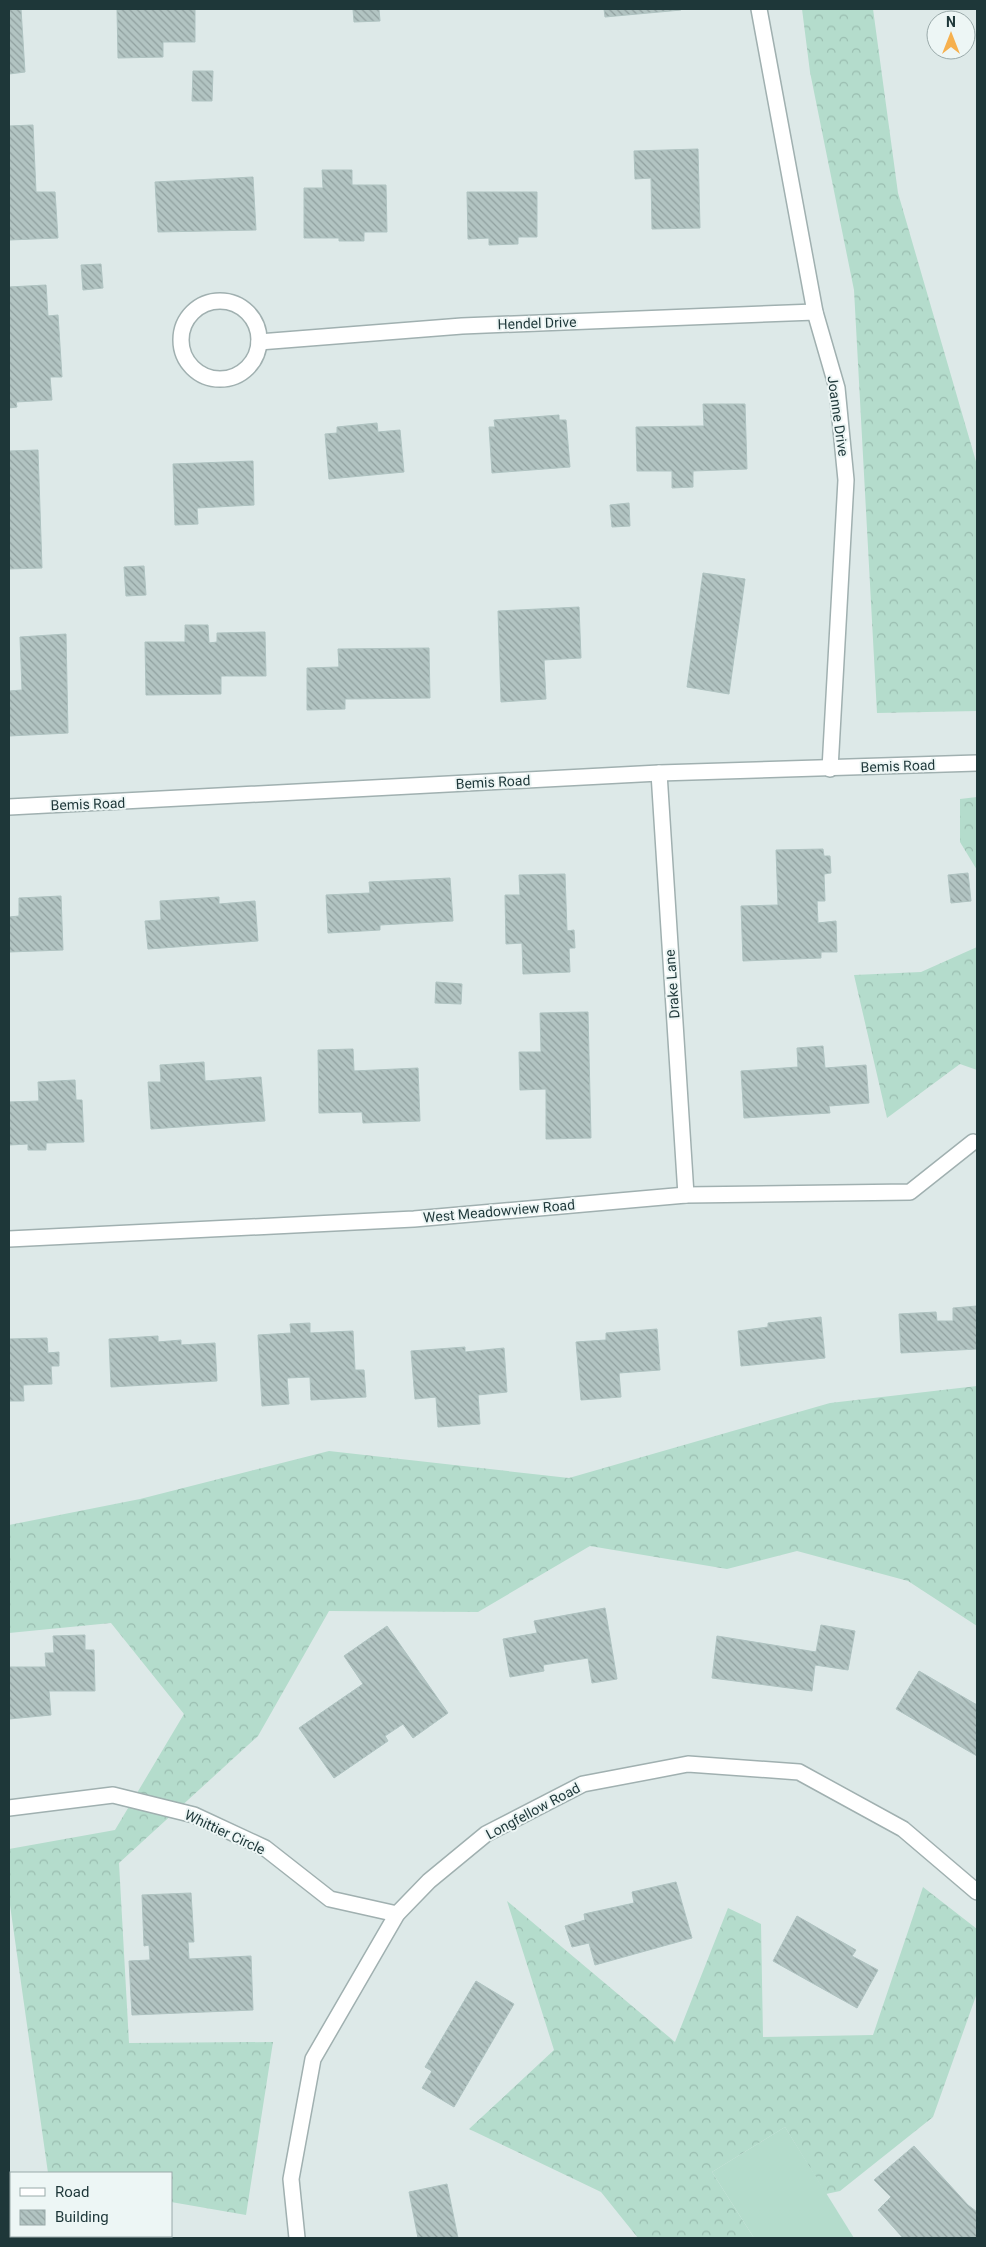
<svg xmlns="http://www.w3.org/2000/svg" width="986" height="2247" font-family="Roboto,sans-serif">
  <style>
    .forest { fill: url(#forest-crowns) }
    .garden { fill: #b4dccc }
    .building { fill: url(#building-back-hatch); stroke: #afc3c1 }
    .lines { fill: none; stroke-linecap: round; stroke-linejoin: round }
    .minor-casing { stroke: #a0b0b0; stroke-width: 18 }
    .tertiary-casing { stroke: #a0b0b0; stroke-width: 18 }
    .minor { stroke: #fff; stroke-width: 15 }
    .tertiary { stroke: #fff; stroke-width: 15 }
    .labels { text-anchor: middle; stroke-width: 4; stroke-linejoin: round; paint-order: stroke }
    .street-label { font-size: 14px; fill: #1e3739; stroke: #edf6f5 }
  </style>
  <defs>
    <pattern id="forest-crowns" width="20" height="18" patternUnits="userSpaceOnUse" patternTransform="scale(1.25)"><rect width="20" height="18" fill="#b4dccc"/><path d="M2 6a3 3 0 1 1 6 0M12 15a3 3 0 1 1 6 0" fill="none" stroke="#9abdb0"/></pattern>
    <pattern id="building-back-hatch" width="6" height="6" patternUnits="userSpaceOnUse" patternTransform="scale(1.25)"><rect width="6" height="6" fill="#b2c4c2"/><path d="M-1 5l2 2M0 0l6 6M5-1l2 2" fill="none" stroke="#90a09f"/></pattern>
  </defs>
  <rect width="100%" height="100%" fill="#dde9e8"/>
  <!-- forest -->
  <g class="forest">
    <path d="M802 9H873L898 193 977 465V711L877 713 854 290 810 72Z"/>
    <path d="M977 797V870L960 842V799Z"/>
    <path d="M977 947V1070L960 1064 887 1118 854 975 921 972Z"/>
    <path d="M977 1386V1626L908 1581 797 1551 727 1569 590 1546 478 1612 329 1611 258 1736 119 1863 129 2043 273 2042 246 2215 171 2202V2173H48L9 1898V1849L115 1830 184 1714 111 1623 9 1633V1525L140 1499 329 1451 569 1478 830 1403Z"/>
    <path d="M923 1887 977 1929V1993L933 2117 840 2191 826 2194 785 2127 712 2172 754 2238H638L601 2192 469 2129 554 2050 507 1901 675 2042 728 1908 761 1924 763 2037 873 2035Z"/>
  </g>
  <!-- garden -->
  <path class="garden" d="M785 2127 854 2238H754L712 2172Z"/>
  <!-- building -->
  <g class="building">
    <path d="M9 9H21L25 72 9 74Z"/>
    <path d="M117 9H195V42H163V57L118 58Z"/>
    <path d="M353 9H379L380 21 354 22Z"/>
    <path d="M604 9H681V10L605 17Z"/>
    <path d="M193 71H213L212 101H192Z"/>
    <path d="M33 125 36 192H55L58 238 9 240V126Z"/>
    <path d="M698 149 700 228 652 229 651 178 635 179 634 151Z"/>
    <path d="M322 170H352V185H386L387 232H364V241H339V238H304V188H323Z"/>
    <path d="M253 177 256 230 158 232 155 182Z"/>
    <path d="M467 192H537V237H518V244L489 245V238L468 239Z"/>
    <path d="M101 264 103 288 83 290 81 265Z"/>
    <path d="M46 285 48 316 58 315 62 377H50L52 400 16 402 17 407 9 408V287Z"/>
    <path d="M703 404H745L747 469 693 471V487L672 488V471H637L636 427 704 426Z"/>
    <path d="M559 415V420H566L570 467 492 473 489 427H495L494 420Z"/>
    <path d="M377 423 378 432 400 430 404 472 329 479 325 434 337 433V427Z"/>
    <path d="M38 450 42 568 9 569V451Z"/>
    <path d="M253 461 254 505 197 508 198 524 175 525 173 464Z"/>
    <path d="M629 503 630 526 612 527 610 505Z"/>
    <path d="M144 566 146 595 126 596 124 567Z"/>
    <path d="M703 573 745 579 729 694 687 687Z"/>
    <path d="M579 607 581 658 544 660 546 699 501 702 498 611Z"/>
    <path d="M185 625H208L209 643 217 642V633L265 632 266 676H221V694L146 695 145 642H185Z"/>
    <path d="M66 634 68 733 9 736V691L22 690 20 637Z"/>
    <path d="M429 648 430 698 345 699V709L307 710V668L339 667 338 649Z"/>
    <path d="M823 849 824 856H830L831 873 824 874 825 901H817L818 923 836 921 837 952H821V958L743 961 741 906 778 905 776 850Z"/>
    <path d="M968 873 971 901 951 903 948 875Z"/>
    <path d="M565 874 567 931 574 930 575 948H569L570 972 523 974 522 943 506 944 505 895H520L519 875Z"/>
    <path d="M450 878 453 921 380 925V930L328 933 326 895 370 893 369 882Z"/>
    <path d="M61 896 63 950 9 952V917L19 916V898Z"/>
    <path d="M219 897V904L255 901 258 941 148 949 145 921 161 920 160 901Z"/>
    <path d="M436 982 462 984 461 1004 435 1003Z"/>
    <path d="M588 1012 591 1138 546 1139V1089L520 1090 519 1052H541L540 1013Z"/>
    <path d="M823 1046 825 1068 866 1065 869 1103 829 1106 830 1113 744 1118 741 1071 798 1067 797 1048Z"/>
    <path d="M353 1049 354 1071 418 1068 420 1121 363 1123 362 1112 319 1113 318 1050Z"/>
    <path d="M204 1062 205 1081 261 1077 265 1121 151 1129 148 1082H161L160 1065Z"/>
    <path d="M75 1080 76 1100H82L84 1142 46 1143V1150H28V1144L9 1145V1102L39 1101 38 1082Z"/>
    <path d="M977 1306V1349L901 1353 899 1314 936 1312 937 1321H953V1308Z"/>
    <path d="M821 1317 825 1358 741 1366 738 1331 768 1327V1323Z"/>
    <path d="M310 1323V1333L353 1331 355 1370H364L366 1397 311 1400 310 1377 287 1378 289 1404 262 1406 258 1335 291 1333 290 1324Z"/>
    <path d="M657 1329 660 1370 619 1373 621 1397 581 1400 576 1342 606 1340V1333Z"/>
    <path d="M158 1336V1342L181 1340V1345L215 1343 217 1381 111 1387 109 1339Z"/>
    <path d="M47 1338 48 1353 59 1352V1366H51L52 1384 23 1385 24 1401H9V1339Z"/>
    <path d="M465 1347V1352L504 1348 507 1392 478 1395 480 1424 438 1427 436 1397 415 1399 411 1351Z"/>
    <path d="M605 1608 617 1679 592 1683 588 1658 543 1665 544 1671 510 1677 503 1639 537 1633 534 1621Z"/>
    <path d="M821 1625 855 1631 848 1670 815 1665 812 1691 712 1678 717 1636 816 1652Z"/>
    <path d="M387 1626 448 1713 413 1738 403 1724 385 1736 388 1741 334 1778 299 1728 363 1684 344 1656Z"/>
    <path d="M85 1635V1650H94L95 1691H49L51 1715 9 1719V1667H46L45 1653H54L53 1636Z"/>
    <path d="M919 1671 977 1705V1756L896 1709Z"/>
    <path d="M676 1882 692 1938 595 1965 589 1943 572 1947 565 1926 585 1920 584 1914 634 1903 632 1892Z"/>
    <path d="M191 1893 194 1942H188L189 1959 251 1956 253 2010 132 2015 129 1961 150 1960 149 1945 144 1946 142 1895Z"/>
    <path d="M797 1916 856 1950 852 1956 878 1970 857 2008 773 1961Z"/>
    <path d="M476 1981 514 2004 454 2107 422 2088 432 2071 425 2067Z"/>
    <path d="M914 2146 968 2205 977 2212V2238H903L878 2210 891 2197 874 2180Z"/>
    <path d="M447 2184 458 2238H418L409 2192Z"/>
  </g>
  <g class="lines">
    <defs>
      <g id="minor">
        <path d="M759 9 815 312 837 388 846 480 830 769"/>
        <circle cx="220" cy="340" r="39"/>
        <path d="M259 342 462 326 815 312"/>
        <path d="M659 773 686 1195"/>
        <path d="M9 1239 414 1219 686 1195 910 1192 973 1142"/>
        <path d="M9 1808 113 1795 194 1815 265 1848 330 1899 397 1914"/>
        <path d="M297 2238 291 2179 313 2059 397 1914 429 1881 486 1834 583 1784 688 1764 799 1772 903 1829 977 1892"/>
      </g>
      <path id="tertiary" d="M9 807 659 773 977 763"/>
    </defs>
    <!-- minor casing -->
    <use href="#minor" class="minor-casing"/>
    <!-- tertiary casing -->
    <use href="#tertiary" class="tertiary-casing"/>
    <!-- minor -->
    <use href="#minor" class="minor"/>
    <!-- tertiary -->
    <use href="#tertiary" class="tertiary"/>
  </g>
  <g class="labels">
    <!-- street labels -->
    <g class="street-label">
      <text transform="translate(537 323) rotate(-2)" y="5">Hendel Drive</text>
      <text transform="translate(838 416) rotate(82)" y="5">Joanne Drive</text>
      <text transform="translate(898 766) rotate(-2)" y="5">Bemis Road</text>
      <text transform="translate(493 782) rotate(-3)" y="5">Bemis Road</text>
      <text transform="translate(88 804) rotate(-2)" y="5">Bemis Road</text>
      <text transform="translate(672 984) rotate(-94)" y="5">Drake Lane</text>
      <text transform="translate(499 1211) rotate(-5)" y="5">West Meadowview Road</text>
      <text transform="translate(533 1811) rotate(-28)" y="5">Longfellow Road</text>
      <text transform="translate(225 1832) rotate(25)" y="5">Whittier Circle</text>
    </g>
  </g>
  <!-- border -->
  <rect width="986" height="2247" fill="none" stroke="#1e3739" stroke-width="20"/>
  <!-- legend -->
  <rect x="10" y="2172" width="162" height="65" fill="#edf6f5" stroke="#9aaaaa"/>
  <rect x="20" y="2188" width="25" height="8" fill="#ffffff" stroke="#9aaaaa"/>
  <text x="55" y="2197" font-size="15" fill="#1e3739">Road</text>
  <rect x="20" y="2210" width="25" height="15" fill="url(#building-back-hatch)" stroke="#9aaaaa"/>
  <text x="55" y="2222" font-size="15" fill="#1e3739">Building</text>
  <!-- north arrow -->
  <g transform="translate(951 35)"><circle r="24" fill="#edf6f5" stroke="#9aaaaa"/>
  <path d="M0-4L9 19L0 12L-9 19Z" fill="#f6b04e"/>
  <text y="-8" font-size="14" font-weight="bold" text-anchor="middle" fill="#1e3739">N</text>
  </g>
</svg>
